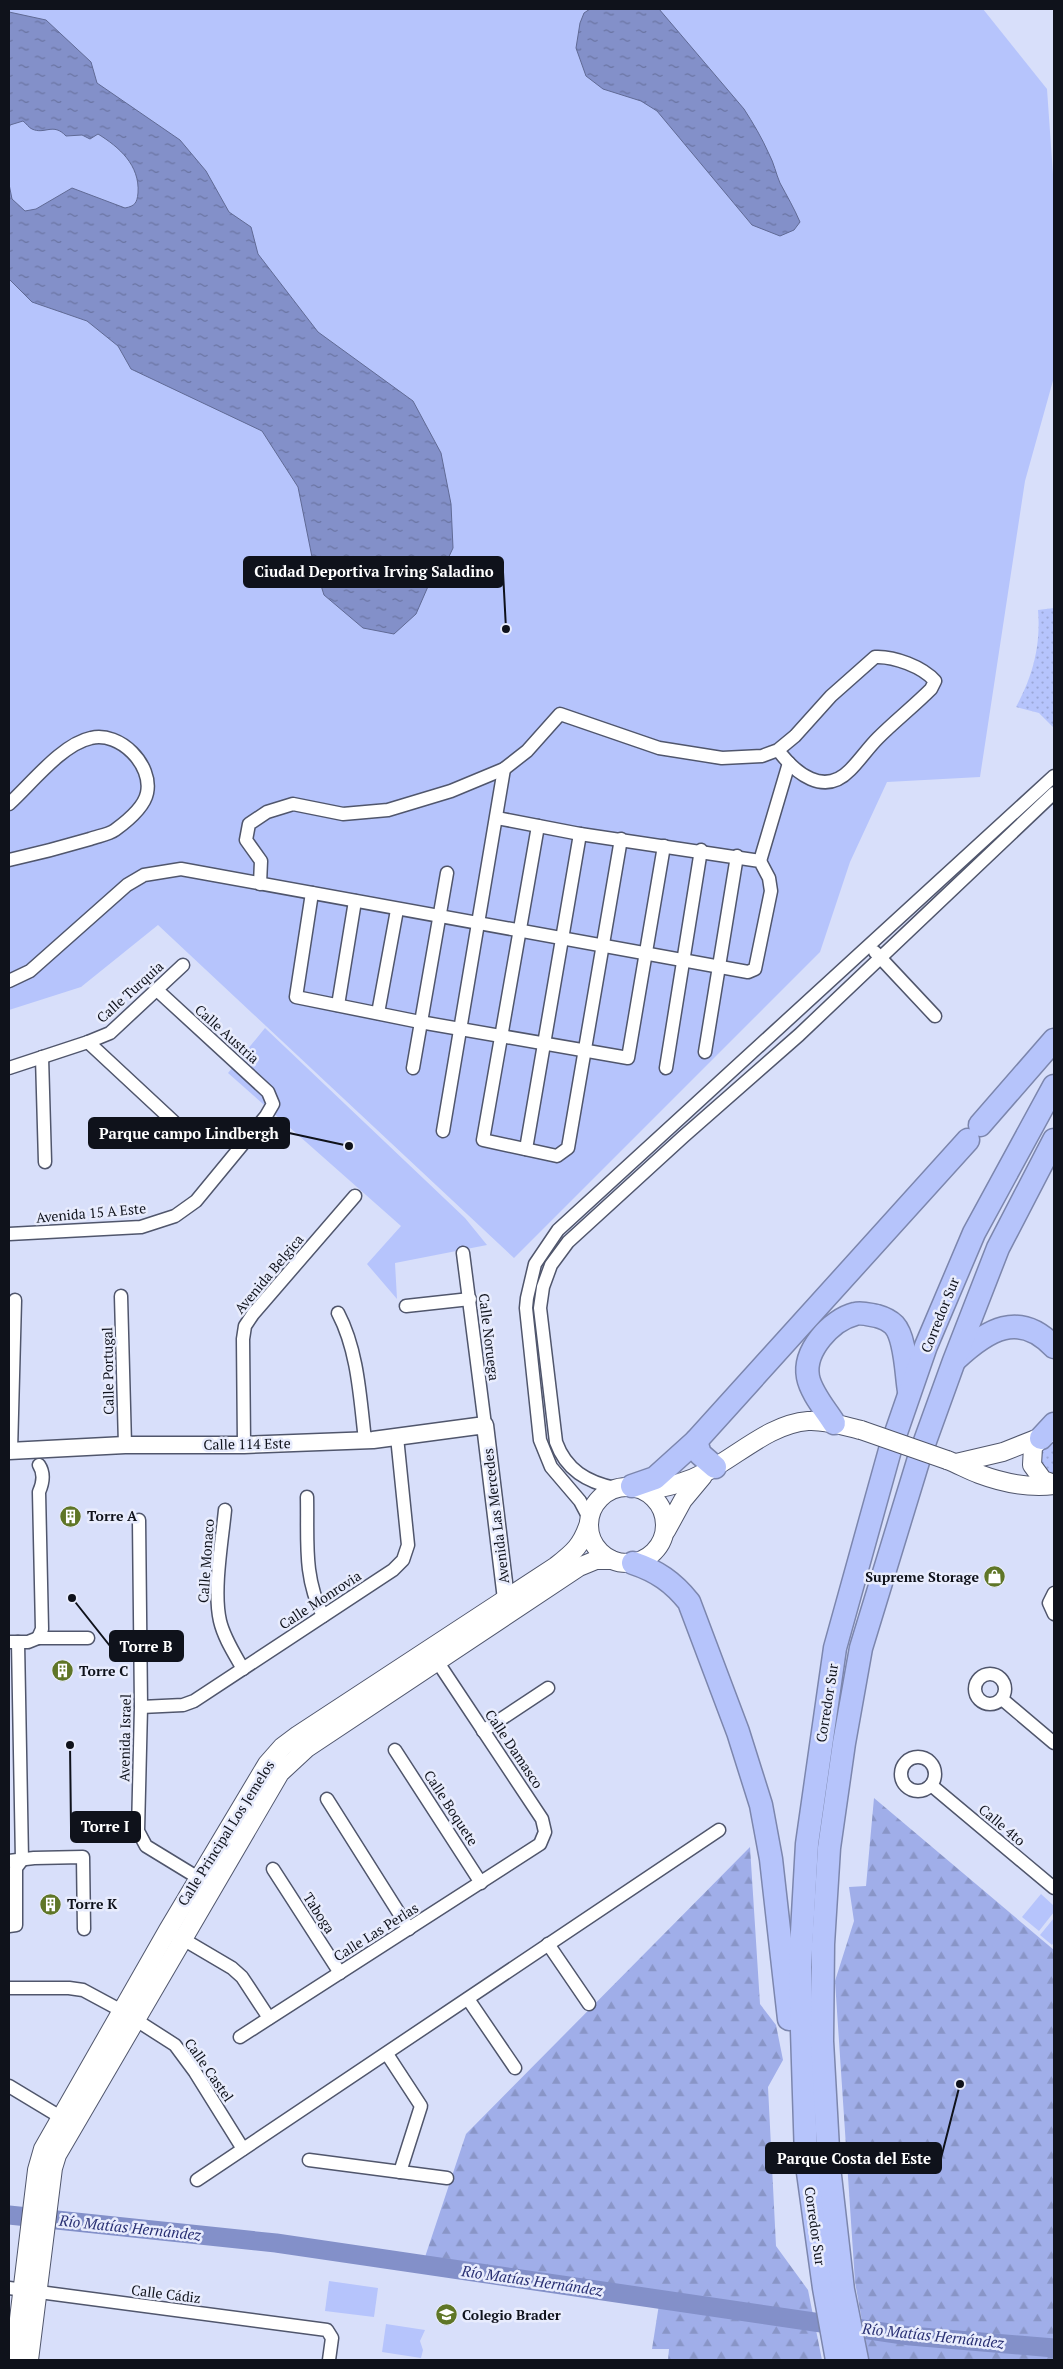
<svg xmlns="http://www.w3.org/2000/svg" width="1063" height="2369" font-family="'PT Serif',serif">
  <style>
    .grass { fill: url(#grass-dots) }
    .forest { fill: url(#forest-firs) }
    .park { fill: #b6c4fc }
    .water { fill: url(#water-ripples); stroke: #606a95 }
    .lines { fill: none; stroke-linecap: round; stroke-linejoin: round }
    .river { stroke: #8390c9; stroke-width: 19 }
    .minor-casing { stroke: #50566c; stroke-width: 15 }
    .tertiary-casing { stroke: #50566c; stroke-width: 19 }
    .secondary-casing { stroke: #50566c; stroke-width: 20 }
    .motorway-casing { stroke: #7c86ad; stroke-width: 25 }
    .minor { stroke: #fff; stroke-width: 12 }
    .tertiary { stroke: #fff; stroke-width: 16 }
    .secondary { stroke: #fff; stroke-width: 18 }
    .motorway { stroke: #b6c4fb; stroke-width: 22 }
    .secondary-bridge-casing { stroke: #50566c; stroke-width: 20; stroke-linecap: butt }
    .secondary-bridge { stroke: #fff; stroke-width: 18 }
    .labels { text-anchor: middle; stroke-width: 5; stroke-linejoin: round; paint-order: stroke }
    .street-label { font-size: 14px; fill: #0f121b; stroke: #e8ecfd }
    .poi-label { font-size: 14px; font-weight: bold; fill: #0f121b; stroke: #e8ecfd; text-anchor: start }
    .water-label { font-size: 15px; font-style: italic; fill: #282f73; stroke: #e8ecfd }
    .leader { fill: none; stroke: #0f121b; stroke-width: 2 }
    .callout-dot { fill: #0f121b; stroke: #e8ecfd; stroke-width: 2 }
    .callout { fill: #0f121b; stroke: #0f121b; stroke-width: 2 }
    .callout-label { font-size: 15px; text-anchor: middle; font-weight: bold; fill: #fff }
  </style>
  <defs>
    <pattern id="grass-dots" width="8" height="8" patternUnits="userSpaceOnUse" patternTransform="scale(1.25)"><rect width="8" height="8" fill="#b6c4fc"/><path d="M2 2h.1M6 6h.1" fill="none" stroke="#9ba7d7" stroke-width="1.8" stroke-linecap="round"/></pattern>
    <pattern id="forest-firs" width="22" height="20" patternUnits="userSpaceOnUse" patternTransform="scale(1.25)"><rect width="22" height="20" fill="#a0aee9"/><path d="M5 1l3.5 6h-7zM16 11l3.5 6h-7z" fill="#8995c7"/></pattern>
    <pattern id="water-ripples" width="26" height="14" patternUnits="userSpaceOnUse" patternTransform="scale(1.25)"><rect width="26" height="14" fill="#8390c9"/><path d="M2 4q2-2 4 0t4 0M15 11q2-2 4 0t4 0" fill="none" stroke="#6a74a2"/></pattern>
  </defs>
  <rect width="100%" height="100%" fill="#d8dffa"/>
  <!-- grass -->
  <g class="grass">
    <path d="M1054 608V728L1039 713 1016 707C1033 676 1041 645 1038 610Z"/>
    <path d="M1054 1438V1477H1050L1038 1461 1039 1452Z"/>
  </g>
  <!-- forest -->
  <g class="forest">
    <path d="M874 1798 1054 1950V2360H869L855 2282 835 1981 854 1921 849 1887 866 1886Z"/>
    <path d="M750 1847 760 2004 776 2025 783 2060 768 2087 776 2246 808 2290 822 2360H668L669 2349H652L660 2298 423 2263 466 2134Z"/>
  </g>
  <!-- park -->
  <g class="park">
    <path d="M9 9H983L1047 89 1054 189V377L1025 481 980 777 887 782 850 862 820 952 514 1258 158 925 81 987 9 1010Z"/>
    <path d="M265 1028 465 1218 487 1245 395 1263 397 1299 367 1264 401 1226 228 1073Z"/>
    <path d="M1041 1894 1054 1906V1912L1039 1931 1022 1917Z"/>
    <path d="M1054 1918V1942L1052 1945 1040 1935Z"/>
    <path d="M329 2281 378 2288 374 2317 325 2311Z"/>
    <path d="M386 2324 425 2330 420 2341 423 2350 421 2358 382 2352Z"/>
  </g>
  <!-- water -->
  <g class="water">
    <path d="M590 9H659L744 109C753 123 762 138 769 154 774 163 776 174 780 183 787 196 794 208 800 222L794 230 780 236 752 225 657 111 641 101 603 89 586 76 576 48 580 23 584 13Z"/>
    <path d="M9 12 46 20 91 62 97 83 180 140 206 171 229 212 251 227 258 254 318 332 413 401 441 453 451 504 453 548 445 565 450 582 446 586 433 575 416 614 394 634 363 628 324 595 312 557 298 487 262 431 131 369 118 346 87 321 32 302 9 279V184L12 199 25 211 36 209 72 188 125 208C135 206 137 203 138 193 140 165 119 147 98 134L90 139 82 135 66 136C53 122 45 135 32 129 29 128 26 123 23 121L10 125 9 129Z"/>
  </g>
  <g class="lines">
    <!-- river -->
    <path class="river" d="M9 2215 276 2243 910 2336 1054 2348"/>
    <defs>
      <g id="minor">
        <path d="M9 804C31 784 62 744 91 738 120 731 153 765 147 793 144 808 126 822 115 830 108 835 97 836 90 839 63 847 36 854 9 860"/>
        <path d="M538 826 483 1140 557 1156 568 1148 621 839"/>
        <path d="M760 861 789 763"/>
        <path d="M260 884 261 861 246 840 249 824 267 812 293 804 343 814 388 810 451 791 504 769 527 751 560 714 659 748 722 758 762 756 778 750 795 736 831 696 875 657C894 656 923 667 935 681L931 689C914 706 895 721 878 738 868 748 860 760 850 770 824 797 795 773 778 750"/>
        <path d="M312 893 296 997 420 1022 628 1058 664 846"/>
        <path d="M875 952 935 1016"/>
        <path d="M9 981 30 971 127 885 144 875 181 869 748 972 755 969 771 891 769 878 760 861 580 834 497 818"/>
        <path d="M338 1005 355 901"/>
        <path d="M378 1013 397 910"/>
        <path d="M88 1042 174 1122"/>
        <path d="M705 1052 737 856"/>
        <path d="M42 1057 45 1162"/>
        <path d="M9 1068 88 1042 110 1033 183 965"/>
        <path d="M413 1068 447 873"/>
        <path d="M666 1068 701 850"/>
        <path d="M443 1131 504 769"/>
        <path d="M526 1149 580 834"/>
        <path d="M9 1234 141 1227 175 1216 196 1201 266 1116 273 1104 268 1092 157 990"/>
        <path d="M463 1253 485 1425"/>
        <path d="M121 1296 125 1445"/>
        <path d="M406 1306 470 1299"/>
        <path d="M338 1313C358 1351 360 1398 365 1440"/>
        <path d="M244 1445 243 1339 245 1326 253 1314 355 1196"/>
        <path d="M11 1451 15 1300"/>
        <path d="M615 1488C587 1482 566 1470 556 1442L540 1308 543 1287 551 1265 568 1242 684 1136 799 1035 1054 793"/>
        <path d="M307 1497C308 1541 303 1576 323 1616"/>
        <path d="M225 1510C222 1541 213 1591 220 1621 224 1638 234 1653 243 1669"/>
        <path d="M589 1518 580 1501 551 1467 540 1440 526 1308 527 1298 535 1264 558 1230 1054 776"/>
        <path d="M139 1520 141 1707 138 1831 146 1846 205 1882"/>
        <path d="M1054 1593 1049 1603 1054 1614"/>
        <path d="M38 1638 42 1629 39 1492C43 1483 45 1474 39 1465"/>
        <path d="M9 1642H28L38 1638H88"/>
        <circle cx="990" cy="1689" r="15"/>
        <path d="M1002 1699 1054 1743"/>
        <path d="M141 1707 183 1705 194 1701 393 1570 403 1560 408 1545 397 1437"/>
        <path d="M483 1731 548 1688"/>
        <path d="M395 1750 481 1883"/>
        <circle cx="918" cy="1774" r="17"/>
        <path d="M931 1785 1054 1888"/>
        <path d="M327 1799 409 1929"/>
        <path d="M9 1861 34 1858 83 1857 84 1929"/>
        <path d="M273 1869 340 1973"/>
        <path d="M9 1926 16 1925V1868L22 1860 18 1642"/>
        <path d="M176 1935 232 1968 242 1977 269 2018"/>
        <path d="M548 1944 589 2004"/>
        <path d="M9 1988H69L83 1990 122 2011 175 2045 195 2072 243 2149"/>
        <path d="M468 1999 515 2068"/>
        <path d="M240 2037 540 1844 545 1832 542 1819 437 1661"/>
        <path d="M387 2054 421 2106 400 2172"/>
        <path d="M9 2086 67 2121"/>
        <path d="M309 2160 447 2178"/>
        <path d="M197 2180 719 1830"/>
        <path d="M9 2288 327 2330 332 2338 329 2360"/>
      </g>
      <path id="tertiary" d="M9 1451 125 1445H244L373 1440 485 1425 506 1599 507 1602 515 1604"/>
      <g id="secondary">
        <path d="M1041 1438 1033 1447 1032 1465 1043 1480 1054 1484"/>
        <path d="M947 1460C958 1464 968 1470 979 1474 1003 1483 1029 1488 1054 1485"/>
        <path d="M956 1463 1003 1452 1051 1433"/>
        <circle cx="627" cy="1525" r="38"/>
        <path d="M644 1490C666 1488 686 1483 706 1472 739 1455 770 1424 808 1421 826 1420 844 1426 861 1430"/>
        <path d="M666 1531 683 1500 703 1476"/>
        <path d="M14 2360 37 2170 43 2149 168 1930 267 1764 282 1747 298 1735 556 1566C574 1552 582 1545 589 1523"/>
        <path d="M29 2360 53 2168 57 2155 280 1773 307 1748 579 1567 596 1560H612"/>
      </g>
      <g id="motorway">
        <path d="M980 1125 1054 1040"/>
        <path d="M956 1359C987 1330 1019 1310 1054 1347"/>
        <path d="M834 1423C826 1410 811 1393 808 1377 803 1351 831 1320 855 1314 862 1312 870 1315 877 1316 884 1318 889 1320 894 1325 906 1338 906 1374 909 1391"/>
        <path d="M1041 1438 1054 1424"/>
        <path d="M696 1441 700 1454 715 1467"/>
        <path d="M632 1486 655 1478 696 1441 968 1140"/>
        <path d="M633 1563C657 1571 673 1582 689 1602L738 1732 761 1805 771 1859 789 2019"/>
        <path d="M837 2360 824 2288 806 2158 800 1967 807 1844 835 1648 890 1450 926 1346 974 1233 1054 1086"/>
        <path d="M857 2360 843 2290 829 2167 822 2041 823 1944 829 1848 844 1743 861 1648 920 1455 954 1361 998 1248 1054 1140"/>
      </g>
    </defs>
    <!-- minor casing -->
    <use href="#minor" class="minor-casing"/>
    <!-- tertiary casing -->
    <use href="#tertiary" class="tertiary-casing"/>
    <!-- secondary casing -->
    <use href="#secondary" class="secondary-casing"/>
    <!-- motorway casing -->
    <use href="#motorway" class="motorway-casing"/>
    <!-- minor -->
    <use href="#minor" class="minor"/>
    <!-- tertiary -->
    <use href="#tertiary" class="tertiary"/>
    <!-- secondary -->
    <use href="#secondary" class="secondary"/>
    <!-- motorway -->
    <use href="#motorway" class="motorway"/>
    <defs>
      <path id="secondary-bridge" d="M861 1430 947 1460"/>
    </defs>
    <!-- secondary-bridge casing -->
    <use href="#secondary-bridge" class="secondary-bridge-casing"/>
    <!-- secondary-bridge -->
    <use href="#secondary-bridge" class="secondary-bridge"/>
  </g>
  <!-- icons -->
  <defs>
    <symbol id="building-disc" viewBox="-11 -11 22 22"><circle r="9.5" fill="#5f7627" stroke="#e8ecfd"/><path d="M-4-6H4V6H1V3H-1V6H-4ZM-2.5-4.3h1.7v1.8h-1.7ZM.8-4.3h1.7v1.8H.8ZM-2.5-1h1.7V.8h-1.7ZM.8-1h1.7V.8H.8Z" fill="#fff"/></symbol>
    <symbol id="shop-disc" viewBox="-11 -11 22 22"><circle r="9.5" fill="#5f7627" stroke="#e8ecfd"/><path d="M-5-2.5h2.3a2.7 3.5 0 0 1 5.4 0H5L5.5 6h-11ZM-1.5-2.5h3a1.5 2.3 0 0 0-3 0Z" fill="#fff"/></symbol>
    <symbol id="school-disc" viewBox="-11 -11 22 22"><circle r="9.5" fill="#5f7627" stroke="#e8ecfd"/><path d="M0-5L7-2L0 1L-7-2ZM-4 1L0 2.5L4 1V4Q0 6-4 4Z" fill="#fff"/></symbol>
  </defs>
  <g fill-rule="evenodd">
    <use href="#building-disc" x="58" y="1504" width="25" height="25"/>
    <use href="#shop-disc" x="982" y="1564" width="25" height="25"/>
    <use href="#building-disc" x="50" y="1658" width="25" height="25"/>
    <use href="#building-disc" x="38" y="1892" width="25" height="25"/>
    <use href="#school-disc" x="434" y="2302" width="25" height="25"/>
  </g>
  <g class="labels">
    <!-- street labels -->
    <g class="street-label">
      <text transform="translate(130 992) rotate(-42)" y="5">Calle Turquia</text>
      <text transform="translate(227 1034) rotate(42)" y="5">Calle Austria</text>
      <text transform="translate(91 1213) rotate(-5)" y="5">Avenida 15 A Este</text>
      <text transform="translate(269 1274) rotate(-50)" y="5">Avenida Belgica</text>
      <text transform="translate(940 1315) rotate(-68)" y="5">Corredor Sur</text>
      <text transform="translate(489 1337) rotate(83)" y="5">Calle Noruega</text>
      <text transform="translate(108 1371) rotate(-91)" y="5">Calle Portugal</text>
      <text transform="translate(247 1444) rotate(-1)" y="5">Calle 114 Este</text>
      <text transform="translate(496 1516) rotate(-97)" y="5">Avenida Las Mercedes</text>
      <text transform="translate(206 1561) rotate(-86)" y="5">Calle Monaco</text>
      <text transform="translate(320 1600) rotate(-33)" y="5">Calle Monrovia</text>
      <text transform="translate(827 1703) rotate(-81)" y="5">Corredor Sur</text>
      <text transform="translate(125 1738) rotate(-89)" y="5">Avenida Israel</text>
      <text transform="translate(514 1749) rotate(56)" y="5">Calle Damasco</text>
      <text transform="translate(451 1808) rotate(57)" y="5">Calle Boquete</text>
      <text transform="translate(1002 1825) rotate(40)" y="5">Calle 4to</text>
      <text transform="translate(226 1833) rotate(-58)" y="5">Calle Principal Los Jemelos</text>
      <text transform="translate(319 1913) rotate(57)" y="5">Taboga</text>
      <text transform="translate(376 1932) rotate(-32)" y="5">Calle Las Perlas</text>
      <text transform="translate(209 2070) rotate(55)" y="5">Calle Castel</text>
      <text transform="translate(815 2226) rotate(82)" y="5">Corredor Sur</text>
      <text transform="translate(166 2294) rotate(7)" y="5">Calle Cádiz</text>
    </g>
    <!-- poi labels -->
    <g class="poi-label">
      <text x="87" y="1521">Torre A</text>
      <text x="979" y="1582" text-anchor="end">Supreme Storage</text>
      <text x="79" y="1676">Torre C</text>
      <text x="67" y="1909">Torre K</text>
      <text x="462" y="2320">Colegio Brader</text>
    </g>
    <!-- water labels -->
    <g class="water-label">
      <text transform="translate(130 2228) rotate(6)" y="5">Río Matías Hernández</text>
      <text transform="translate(532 2281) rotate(8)" y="5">Río Matías Hernández</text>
      <text transform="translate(933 2336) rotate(6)" y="5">Río Matías Hernández</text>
    </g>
  </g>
  <!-- callouts -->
  <path class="leader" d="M506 629L503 572M349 1146L289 1133M72 1598L110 1646M70 1745L71 1827M960 2084L941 2158"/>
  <g class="callout-dot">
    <circle cx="506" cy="629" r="5"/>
    <circle cx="349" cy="1146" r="5"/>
    <circle cx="72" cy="1598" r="5"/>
    <circle cx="70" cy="1745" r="5"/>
    <circle cx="960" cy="2084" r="5"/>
  </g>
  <g class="callout">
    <rect x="244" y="557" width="259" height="30" rx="5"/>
    <rect x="89" y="1118" width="200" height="30" rx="5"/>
    <rect x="110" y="1631" width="73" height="30" rx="5"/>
    <rect x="71" y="1812" width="69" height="30" rx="5"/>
    <rect x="766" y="2143" width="175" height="30" rx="5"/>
  </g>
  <g class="callout-label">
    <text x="374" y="577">Ciudad Deportiva Irving Saladino</text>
    <text x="189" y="1139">Parque campo Lindbergh</text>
    <text x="146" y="1652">Torre B</text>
    <text x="105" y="1832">Torre I</text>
    <text x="854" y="2164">Parque Costa del Este</text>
  </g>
  <!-- border -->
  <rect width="1063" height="2369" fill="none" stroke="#0f121b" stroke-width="20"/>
</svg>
